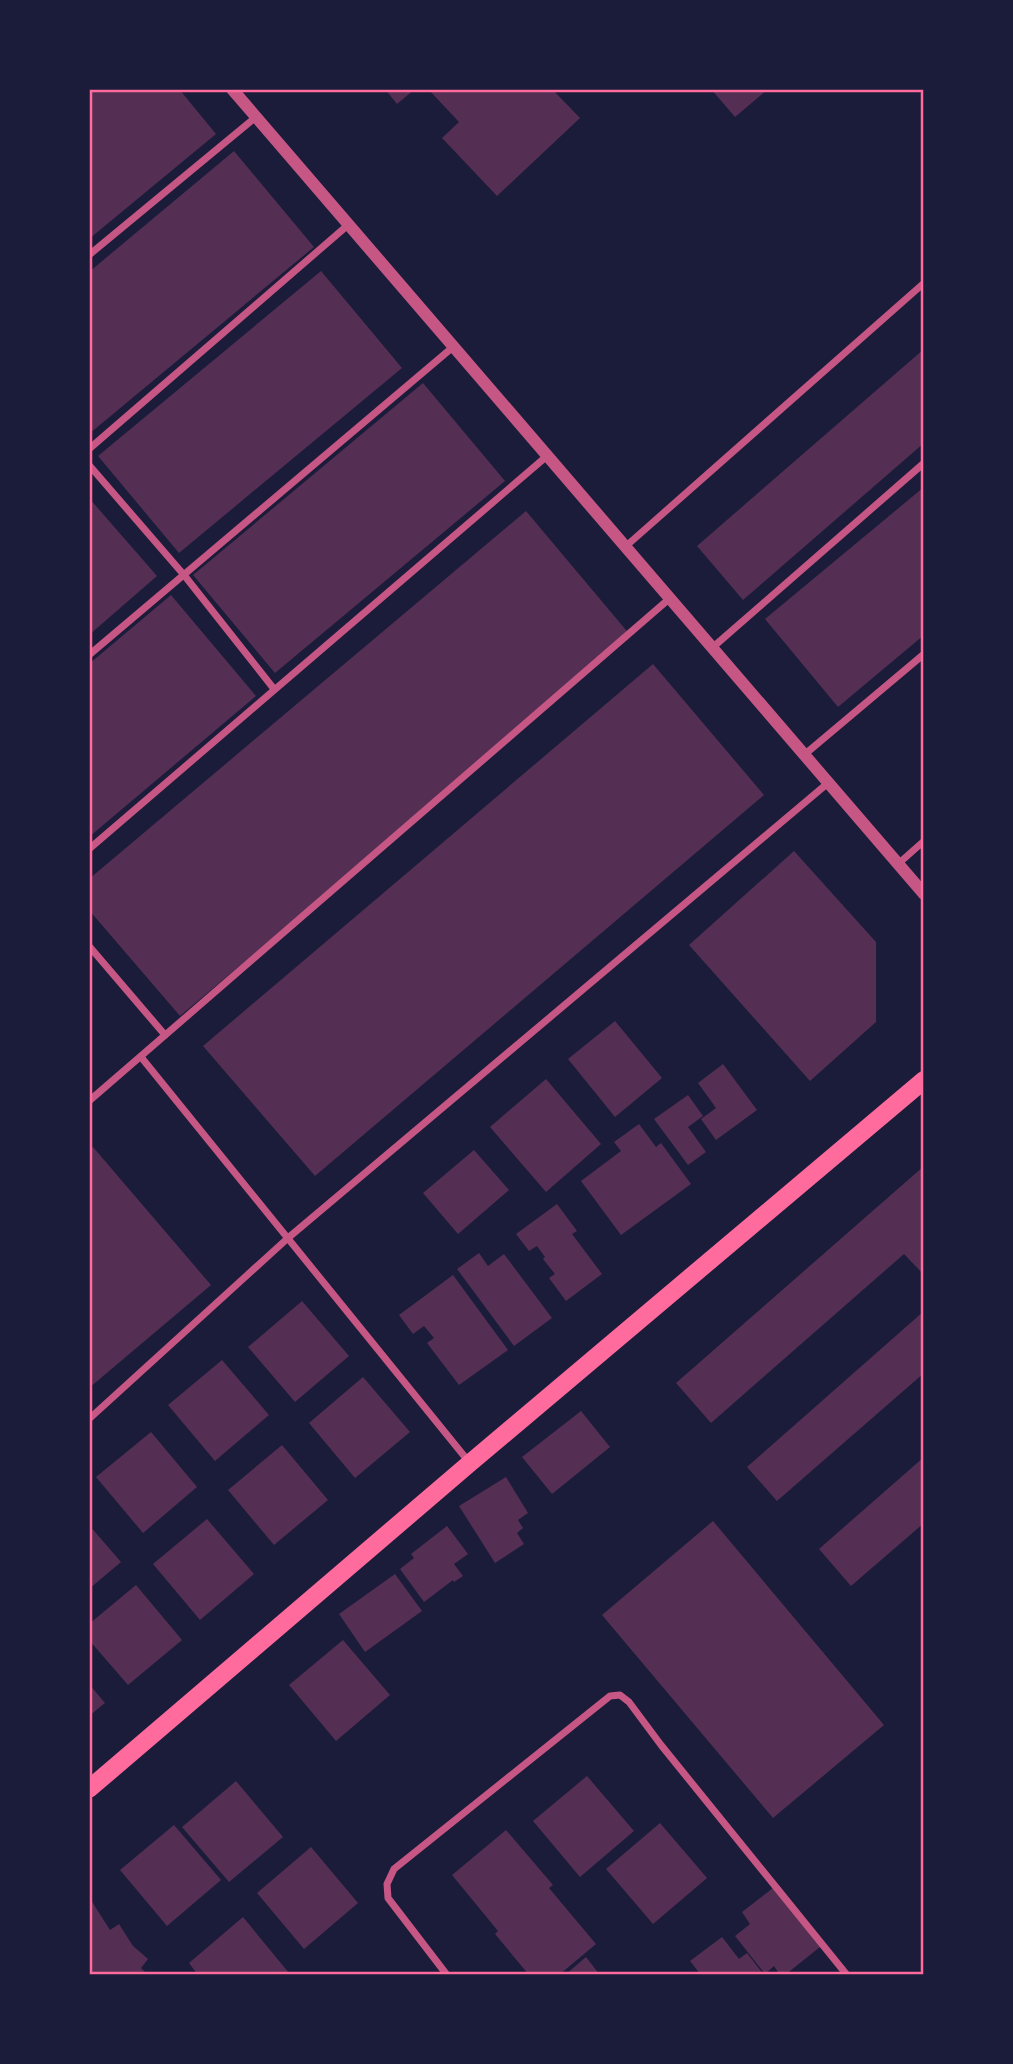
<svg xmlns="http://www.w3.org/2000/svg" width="1013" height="2064" font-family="Raleway,sans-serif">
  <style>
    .building { fill: #542f53 }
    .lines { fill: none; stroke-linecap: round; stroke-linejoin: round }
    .minor { stroke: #c65784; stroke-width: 7 }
    .tertiary { stroke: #c65784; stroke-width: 12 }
    .primary { stroke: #ff6b9d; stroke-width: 18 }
    .neatline { fill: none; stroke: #ff6b9d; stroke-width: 2.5 }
  </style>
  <rect width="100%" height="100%" fill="#1b1b3a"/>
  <!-- building -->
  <g class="building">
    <path d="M91 89H179L216 134 89 239V91Z"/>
    <path d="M385 89H415L397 104Z"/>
    <path d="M428 89H552L580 118 497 196 442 138 459 122Z"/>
    <path d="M711 89H768L735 117Z"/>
    <path d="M234 151 314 247 89 434V272Z"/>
    <path d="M321 271 402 368 179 553 98 456Z"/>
    <path d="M924 349V443L743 600 697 546Z"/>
    <path d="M423 383 505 481 275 673 193 575Z"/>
    <path d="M924 487V635L838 707 765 619Z"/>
    <path d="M89 498 157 576 89 635Z"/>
    <path d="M526 511 631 636 180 1016 89 910V879Z"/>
    <path d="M171 595 256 696 89 837V664Z"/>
    <path d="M653 664 764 795 315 1176 203 1046Z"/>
    <path d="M794 851 876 942V1022L810 1081 689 945Z"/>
    <path d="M615 1021 662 1078 615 1117 568 1059Z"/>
    <path d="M723 1064 757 1110 716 1140 701 1119 716 1108 698 1083Z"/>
    <path d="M546 1079 601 1144 546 1192 490 1127Z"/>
    <path d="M688 1095 703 1116 688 1127 706 1152 688 1165 654 1119Z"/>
    <path d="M639 1124 656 1147 661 1143 691 1184 621 1235 581 1181 621 1151 614 1142Z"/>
    <path d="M93 1147 211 1285 89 1388V1150Z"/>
    <path d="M474 1150 509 1190 458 1234 423 1193Z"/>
    <path d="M924 1166V1275L904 1254 711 1423 676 1383Z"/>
    <path d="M557 1204 577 1231 572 1234 602 1274 566 1301 549 1278 555 1274 543 1259 545 1257 537 1246 529 1251 516 1234Z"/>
    <path d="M479 1253 488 1266 504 1254 552 1318 514 1346 457 1269Z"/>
    <path d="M453 1275 508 1350 459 1385 427 1343 434 1338 424 1326 413 1334 399 1315Z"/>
    <path d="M302 1301 349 1356 295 1402 248 1347Z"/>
    <path d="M924 1311V1373L777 1501 747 1467Z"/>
    <path d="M222 1360 269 1415 215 1461 168 1405Z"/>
    <path d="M363 1377 410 1432 355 1478 309 1423Z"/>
    <path d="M581 1411 610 1447 552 1494 522 1457Z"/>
    <path d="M151 1432 197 1487 143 1533 96 1477Z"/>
    <path d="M282 1445 328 1500 274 1545 228 1490Z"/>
    <path d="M924 1457V1523L851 1586 819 1549Z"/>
    <path d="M506 1477 528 1513 518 1520 523 1528 517 1533 524 1544 495 1563 459 1506Z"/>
    <path d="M207 1519 254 1574 200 1620 153 1564Z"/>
    <path d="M713 1521 884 1725 773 1818 602 1615Z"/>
    <path d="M89 1525 121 1562 89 1589Z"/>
    <path d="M447 1526 468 1554 454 1564 463 1576 454 1582 453 1580 424 1602 400 1569 414 1558 411 1554Z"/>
    <path d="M395 1574 422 1611 365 1652 339 1614Z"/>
    <path d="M136 1585 182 1640 128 1685 89 1640V1624Z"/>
    <path d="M343 1640 390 1695 336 1741 289 1685Z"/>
    <path d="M89 1684 105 1703 89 1716Z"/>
    <path d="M587 1776 634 1831 580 1877 533 1821Z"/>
    <path d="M236 1781 283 1837 229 1882 182 1827Z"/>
    <path d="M660 1823 707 1878 653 1924 606 1869Z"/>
    <path d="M174 1825 221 1880 167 1926 120 1870Z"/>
    <path d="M506 1830 553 1885 549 1888 596 1944 559 1975H529L495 1934 498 1931 452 1875Z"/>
    <path d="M311 1847 358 1903 304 1949 257 1893Z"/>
    <path d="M778 1884 825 1943 785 1975H780L774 1966 765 1974 735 1936 750 1924 742 1912Z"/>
    <path d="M89 1897 110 1930 119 1924 133 1946 148 1959 141 1968 148 1975H89Z"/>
    <path d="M243 1917 289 1973 287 1975H198L189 1963Z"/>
    <path d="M722 1937 739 1959 747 1953 764 1975H701L690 1961Z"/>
    <path d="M586 1957 600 1975H565Z"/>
  </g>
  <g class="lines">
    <!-- minor -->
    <g class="minor">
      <path d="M89 255 256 117"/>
      <path d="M89 449 348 225"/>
      <path d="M89 465 184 575 274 689"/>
      <path d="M625 547 924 283"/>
      <path d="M712 648 924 463"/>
      <path d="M89 655 453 347"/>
      <path d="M804 755 924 654"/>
      <path d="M89 849 547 456"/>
      <path d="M898 864 924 841"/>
      <path d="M89 946 165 1035"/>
      <path d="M141 1057 469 1462"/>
      <path d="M89 1101 669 599"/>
      <path d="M89 1419 288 1238 828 783"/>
      <path d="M447 1975 388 1898 387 1884 394 1869 610 1696 620 1695 629 1702 661 1745 847 1975"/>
    </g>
    <!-- tertiary -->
    <path class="tertiary" d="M232 89 924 894"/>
    <!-- primary -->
    <path class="primary" d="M89 1789 470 1463 924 1080"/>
  </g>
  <!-- border -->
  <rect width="1013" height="2064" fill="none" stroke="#1b1b3a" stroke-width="182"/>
  <rect x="91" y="91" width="831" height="1882" class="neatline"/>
</svg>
